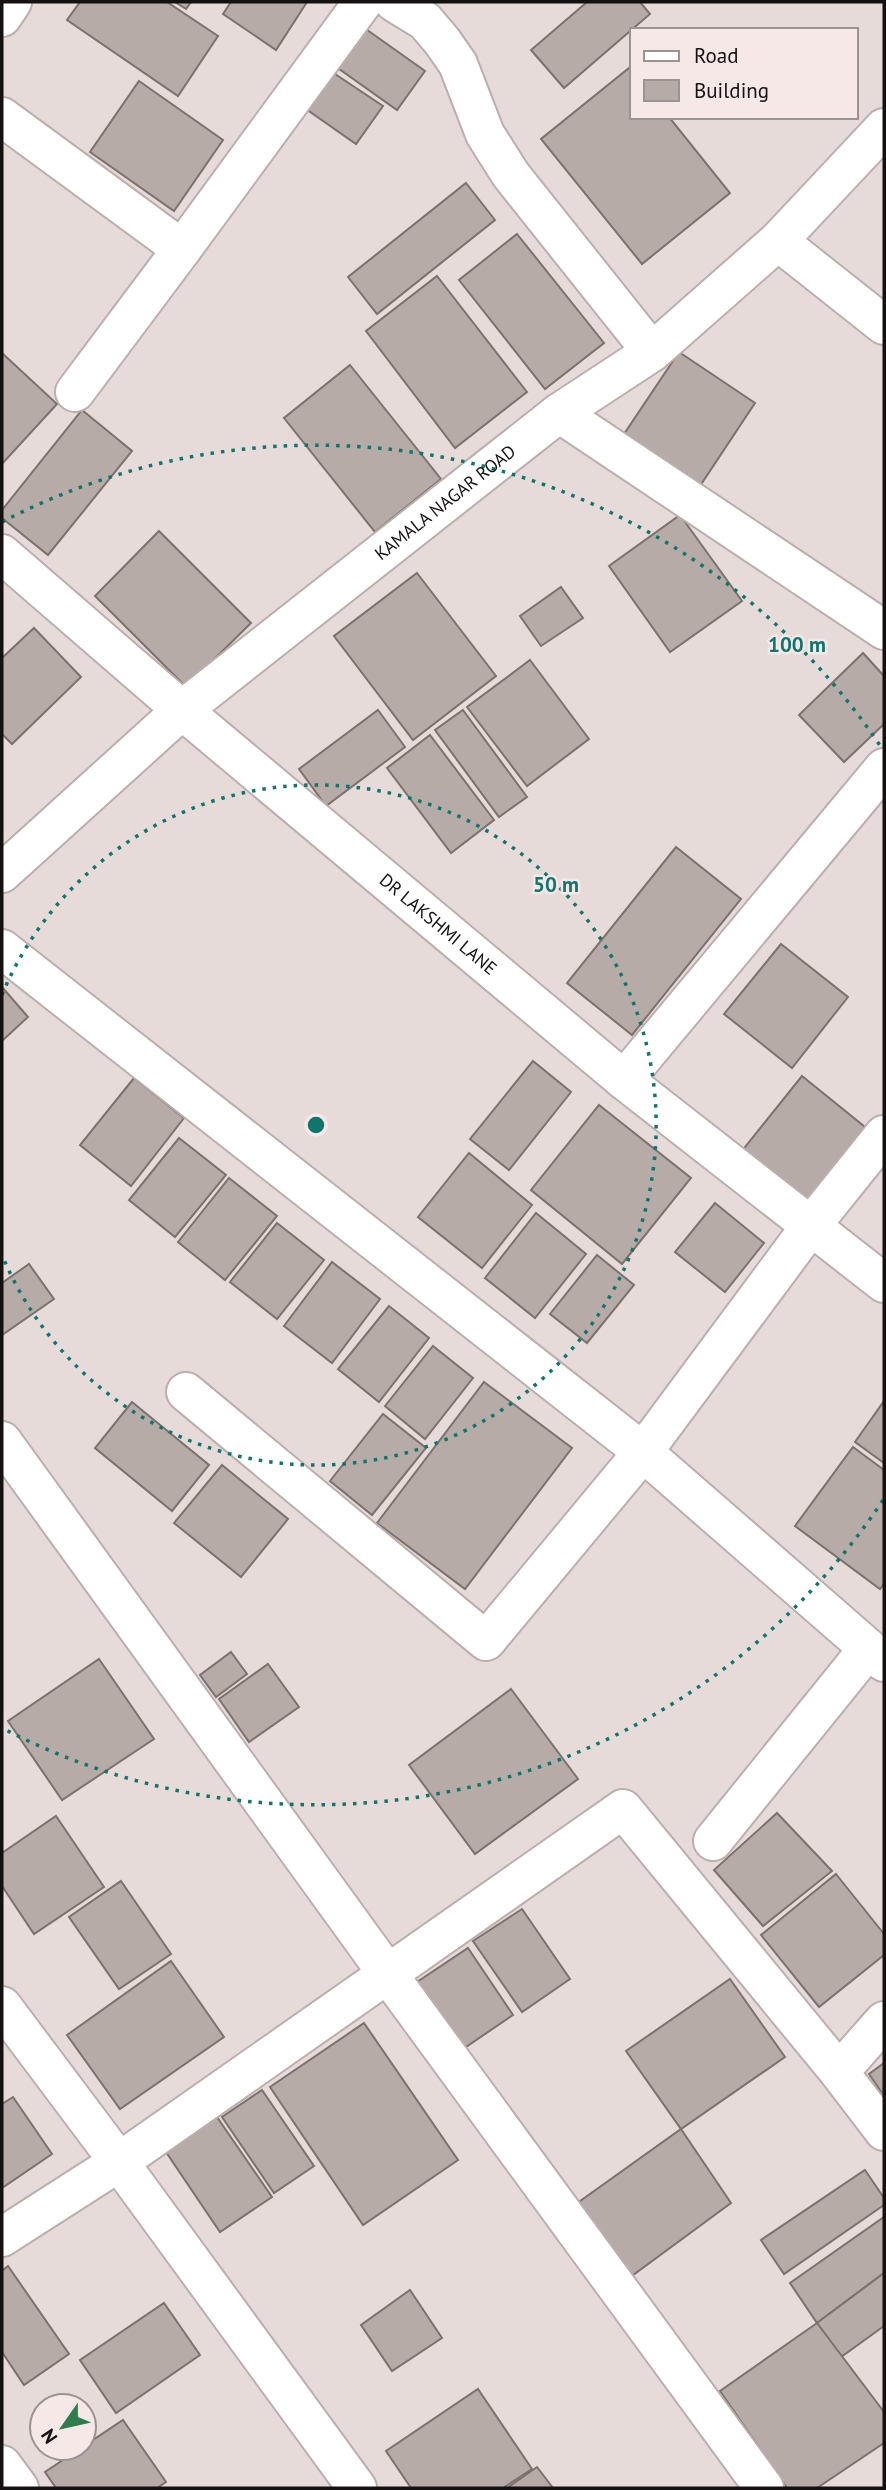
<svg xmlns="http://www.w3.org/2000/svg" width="886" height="2490" font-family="'PT Sans',sans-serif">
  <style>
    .building { fill: #b6aba6; stroke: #7c726d; stroke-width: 2 }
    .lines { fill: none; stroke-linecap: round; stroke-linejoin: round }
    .minor-casing { stroke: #bbafae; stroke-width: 42 }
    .minor { stroke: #fff; stroke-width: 38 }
    .ring { fill: none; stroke: #0f766e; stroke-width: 3.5; stroke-dasharray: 3.5 7 }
    .labels { text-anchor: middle; stroke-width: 5; stroke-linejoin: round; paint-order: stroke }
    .street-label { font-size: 18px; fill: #151111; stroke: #f5e8e7 }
    .centre { fill: #0f766e; stroke: #f5e8e7; stroke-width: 3.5 }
    .ring-label { font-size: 21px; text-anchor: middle; font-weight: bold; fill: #0f766e; stroke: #f5e8e7; stroke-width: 5; stroke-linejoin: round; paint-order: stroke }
  </style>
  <rect width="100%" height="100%" fill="#e7dbda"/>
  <!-- building -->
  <g class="building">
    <path d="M80 2H167L218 36 178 96 67 20Z"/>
    <path d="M175 2H191L186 9Z"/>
    <path d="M231 2H307L276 50 223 14Z"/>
    <path d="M587 2H640L650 14 564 88 531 50Z"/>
    <path d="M363 27 425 71 397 110 335 66Z"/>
    <path d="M629 68 632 72V117H669L730 193 642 264 541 139Z"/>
    <path d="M332 72 383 106 356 144 306 109Z"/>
    <path d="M139 81 223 140 174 211 90 152Z"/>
    <path d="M466 183 495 220 377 314 348 277Z"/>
    <path d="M517 234 604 343 545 389 459 280Z"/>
    <path d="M437 276 527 392 455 448 366 331Z"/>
    <path d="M679 352 755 403 694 495 618 443Z"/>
    <path d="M2 353 57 404 2 464Z"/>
    <path d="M350 365 441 479 375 532 284 418Z"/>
    <path d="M82 410 132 451 48 555 2 518V510Z"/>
    <path d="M680 515 742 601 670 652 609 566Z"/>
    <path d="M159 531 251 623 186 687 95 596Z"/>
    <path d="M417 573 496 676 413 740 334 636Z"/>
    <path d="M561 587 583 618 541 646 520 616Z"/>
    <path d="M34 628 81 677 12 744 2 734V658Z"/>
    <path d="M863 653 884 676V724L844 762 799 715Z"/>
    <path d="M530 660 589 739 527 786 467 707Z"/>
    <path d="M378 710 405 747 326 806 299 769Z"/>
    <path d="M463 710 527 797 499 817 435 730Z"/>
    <path d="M430 735 494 820 451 853 387 768Z"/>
    <path d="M676 847 741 899 632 1035 567 983Z"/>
    <path d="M781 944 848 997 792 1068 724 1014Z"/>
    <path d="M2 987 28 1017 2 1041Z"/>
    <path d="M533 1061 571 1092 509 1170 470 1139Z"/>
    <path d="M802 1076 865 1127 805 1203 741 1152Z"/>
    <path d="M134 1078 184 1118 131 1186 80 1145Z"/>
    <path d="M599 1105 691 1178 622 1264 531 1190Z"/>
    <path d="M179 1138 226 1175 175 1237 129 1200Z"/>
    <path d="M469 1153 532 1205 482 1268 418 1217Z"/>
    <path d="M229 1178 277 1216 225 1280 178 1242Z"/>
    <path d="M715 1203 764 1243 725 1292 675 1252Z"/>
    <path d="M536 1213 586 1254 535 1318 485 1278Z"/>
    <path d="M277 1223 324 1260 277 1319 230 1282Z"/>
    <path d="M597 1255 634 1285 587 1343 550 1314Z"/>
    <path d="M332 1262 380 1299 332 1363 284 1326Z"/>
    <path d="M29 1264 54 1299 2 1335V1283Z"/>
    <path d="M389 1306 429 1338 379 1402 338 1369Z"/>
    <path d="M433 1346 473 1378 425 1439 385 1406Z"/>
    <path d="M484 1382 572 1448 465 1589 377 1523Z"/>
    <path d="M884 1401V1463L855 1442Z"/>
    <path d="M132 1402 209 1465 172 1511 95 1448Z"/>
    <path d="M383 1414 426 1448 372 1515 330 1481Z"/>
    <path d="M853 1447 884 1470V1584L880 1589 795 1526Z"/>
    <path d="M222 1465 288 1519 241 1577 174 1523Z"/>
    <path d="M231 1652 247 1674 216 1697 200 1675Z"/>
    <path d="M99 1659 154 1739 62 1800 8 1721Z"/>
    <path d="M268 1664 299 1707 249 1742 219 1699Z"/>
    <path d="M511 1689 578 1779 475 1854 409 1765Z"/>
    <path d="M777 1813 832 1871 763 1926 714 1870Z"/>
    <path d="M56 1816 104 1887 34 1934 2 1886V1853Z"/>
    <path d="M836 1874 884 1934V1955L819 2007 761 1935Z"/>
    <path d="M121 1881 171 1954 119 1989 69 1917Z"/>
    <path d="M522 1909 570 1979 522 2012 473 1941Z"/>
    <path d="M468 1948 513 2015 463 2049 417 1982Z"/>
    <path d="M171 1961 224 2037 120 2109 67 2035Z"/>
    <path d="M730 1979 785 2057 681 2129 626 2051Z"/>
    <path d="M364 2023 458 2160 363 2225 270 2087Z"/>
    <path d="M884 2063V2096L869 2074Z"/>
    <path d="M262 2090 314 2166 274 2193 222 2117Z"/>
    <path d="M13 2097 52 2154 2 2188V2104Z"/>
    <path d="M217 2117 272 2197 220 2232 166 2152Z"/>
    <path d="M681 2129 731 2203 629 2278 576 2204Z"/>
    <path d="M865 2170 884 2198V2205L784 2274 761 2240Z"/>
    <path d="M884 2217V2273L817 2323 790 2283Z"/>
    <path d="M8 2266 69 2354 24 2385 2 2352V2271Z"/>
    <path d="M884 2273V2326L841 2357 817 2323Z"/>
    <path d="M410 2290 442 2338 392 2371 361 2325Z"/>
    <path d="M164 2303 200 2355 116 2413 80 2360Z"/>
    <path d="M817 2323 884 2412V2443L817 2488H787L720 2391Z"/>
    <path d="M478 2389 532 2469 503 2488H411L386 2451Z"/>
    <path d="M123 2420 166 2482 157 2488H56L45 2472Z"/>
    <path d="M537 2467 553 2488H507Z"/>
  </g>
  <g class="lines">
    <defs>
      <g id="minor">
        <path d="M394 2 425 21 442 41 458 64 485 134 511 175 652 352"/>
        <path d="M2 17 12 2"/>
        <path d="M2 117 182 249 363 2"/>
        <path d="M778 241 884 325"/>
        <path d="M75 392 182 249"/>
        <path d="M559 413 884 630"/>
        <path id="s1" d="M2 554 182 710 624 1080 884 1283"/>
        <path id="s2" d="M2 873 182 710 559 413 652 352 778 241 884 128"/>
        <path d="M2 949 643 1452 884 1662"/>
        <path d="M624 1080 884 768"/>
        <path d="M186 1392 486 1641 643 1452 810 1227 884 1135"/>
        <path d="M2 1441 387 1973 764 2488"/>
        <path d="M713 1841 868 1649"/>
        <path d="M2 2006 119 2162 357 2488"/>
        <path d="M839 2072 884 2021"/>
        <path d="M2 2237 119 2162 623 1809 839 2072 884 2131"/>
        <path d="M2 2465 19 2488"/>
      </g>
    </defs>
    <!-- minor casing -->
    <use href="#minor" class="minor-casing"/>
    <!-- minor -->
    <use href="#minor" class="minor"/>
  </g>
  <!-- distance rings -->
  <g class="ring">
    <path d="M2 995A340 340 0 1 1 2 1255"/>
    <path d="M883 1500A680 680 0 0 1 2 1728M2 522A680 680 0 0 1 883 750"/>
  </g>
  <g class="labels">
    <!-- street labels -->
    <g class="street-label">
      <text dy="6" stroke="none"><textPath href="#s2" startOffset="578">KAMALA NAGAR ROAD</textPath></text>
      <text dy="6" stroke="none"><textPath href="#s1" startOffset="572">DR LAKSHMI LANE</textPath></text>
    </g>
  </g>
  <circle cx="316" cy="1125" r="10" class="centre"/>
  <g class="ring-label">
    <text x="797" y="652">100 m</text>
    <text x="556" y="892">50 m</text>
  </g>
  <!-- border -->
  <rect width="886" height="2490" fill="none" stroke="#151111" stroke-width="7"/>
  <!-- legend -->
  <rect x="630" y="28" width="228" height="91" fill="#f5e8e7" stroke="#9b9291" stroke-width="2"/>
  <rect x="644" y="51" width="35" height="10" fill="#ffffff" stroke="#9b9291" stroke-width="2"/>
  <text x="694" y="63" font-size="21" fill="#151111">Road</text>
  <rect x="644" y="80" width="35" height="21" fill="#b6aba6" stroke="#9b9291" stroke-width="2"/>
  <text x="694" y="98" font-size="21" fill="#151111">Building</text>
  <!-- north arrow -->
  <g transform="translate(63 2427) rotate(236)"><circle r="33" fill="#f5e8e7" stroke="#9b9291" stroke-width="2"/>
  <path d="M0-5L12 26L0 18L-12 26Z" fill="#2e7d4e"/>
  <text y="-10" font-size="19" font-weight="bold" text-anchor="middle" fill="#151111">N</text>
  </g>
</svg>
